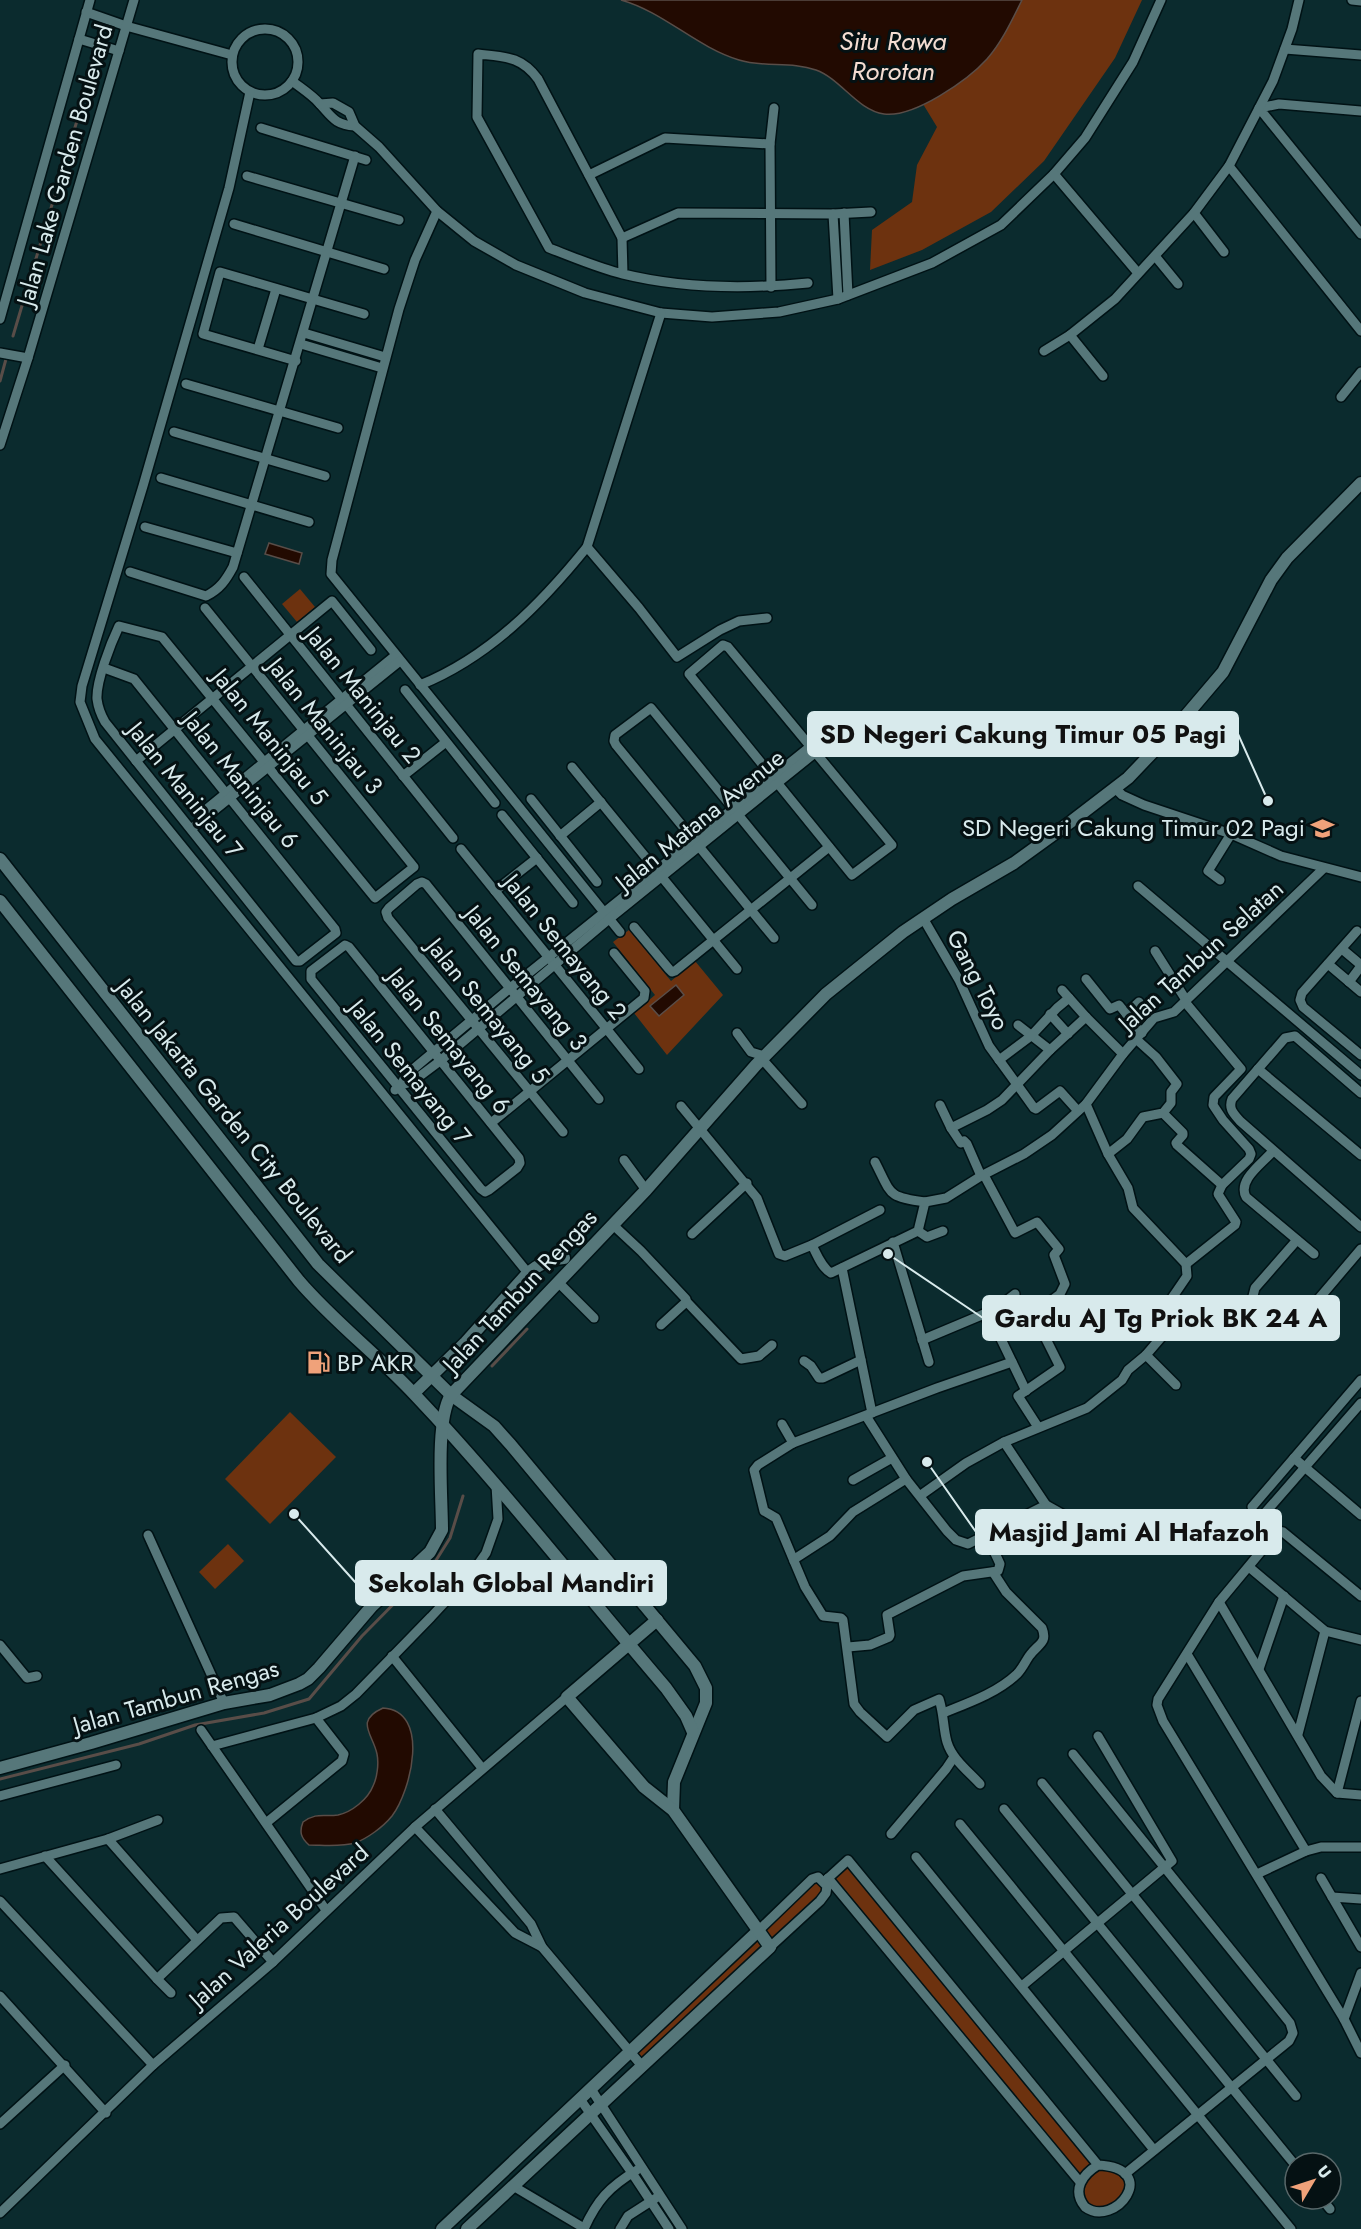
<svg xmlns="http://www.w3.org/2000/svg" width="1361" height="2229" font-family="Jost,sans-serif">
  <style>
    .green { fill: #6d320f }
    .water { fill: #220a01; stroke: #594d48; stroke-width: 1.5 }
    .lines { fill: none; stroke-linecap: round; stroke-linejoin: round }
    .stream { stroke: #594d48; stroke-width: 3 }
    .minor-casing { stroke: #001215; stroke-width: 12 }
    .tertiary-casing { stroke: #001215; stroke-width: 15 }
    .minor { stroke: #56777a; stroke-width: 9 }
    .tertiary { stroke: #56777a; stroke-width: 12 }
    .labels { text-anchor: middle; stroke-width: 6; stroke-linejoin: round; paint-order: stroke }
    .street-label { font-size: 24px; fill: #d8eaec; stroke: #051113 }
    .poi-label { font-size: 24px; fill: #d8eaec; stroke: #051113; text-anchor: end }
    .water-label { font-size: 26px; font-style: italic; fill: #f4ddd2; stroke: #051113 }
    .leader { fill: none; stroke: #d8eaec; stroke-width: 2 }
    .callout-dot { fill: #d8eaec; stroke: #051113; stroke-width: 2 }
    .callout { fill: #d8eaec; stroke: #d8eaec; stroke-width: 2 }
    .callout-label { font-size: 26px; text-anchor: middle; font-weight: bold; fill: #111 }
  </style>
  <rect width="100%" height="100%" fill="#0b2b2e"/>
  <!-- green -->
  <g class="green">
    <path d="M1021 0H1142L1115 58 1044 161 991 212 922 250 870 270 872 230 912 202 917 165 937 127 923 104C974 77 998 52 1021 0Z"/>
    <path d="M300 589 315 607 297 622 282 604Z"/>
    <path d="M629 930 671 981 695 961 723 995 667 1055 634 1013 655 995 613 942Z"/>
    <path d="M290 1412 336 1457 270 1524 225 1479Z"/>
    <path d="M228 1544 244 1561 215 1589 199 1572Z"/>
    <path d="M848 1860 1098 2165 1125 2174 1129 2199C1116 2217 1103 2219 1085 2207L1080 2182 828 1878Z"/>
    <path d="M818 1877 826 1893 642 2066 630 2053Z"/>
  </g>
  <!-- water -->
  <g class="water">
    <path d="M621 0H1022C1012 20 1002 42 987 59 968 80 914 118 884 114 857 110 841 79 816 70 791 61 764 68 739 60 696 47 664 12 621 0Z"/>
    <path d="M269 543 302 553 299 564 265 554Z"/>
    <path d="M676 985 684 995 659 1016 650 1006Z"/>
    <path d="M383 1708C431 1711 411 1791 392 1816 383 1827 368 1838 355 1843 341 1847 323 1845 309 1845 301 1838 299 1832 303 1822 317 1812 323 1817 338 1815 352 1812 368 1799 373 1786 377 1778 379 1764 377 1754 373 1734 354 1721 383 1708Z"/>
  </g>
  <g class="lines">
    <!-- stream -->
    <g class="stream">
      <path d="M13 336 98 50"/>
      <path d="M0 381 6 359"/>
      <path d="M492 1366 527 1329"/>
      <path d="M0 1779 139 1744 195 1725 264 1713 309 1699 362 1636 435 1562 450 1538 463 1496"/>
    </g>
    <defs>
      <g id="minor">
        <path d="M1352 0 1361 1"/>
        <path d="M86 12 126 26 232 55"/>
        <circle cx="265" cy="62" r="33"/>
        <path d="M79 39 119 51"/>
        <path d="M1285 49 1361 55"/>
        <path d="M292 81C301 88 312 95 319 103 332 117 335 125 355 126"/>
        <path d="M250 92 229 188 143 486 82 686 80 702 95 739 528 1273"/>
        <path d="M320 104 333 103 349 112 355 126 379 147 437 211 474 241 516 265 585 293 661 313 712 317 779 312 838 299 932 263 1001 225 1054 174 1085 138 1133 62 1161 0"/>
        <path d="M1361 111 1279 104 1259 108 1361 234"/>
        <path d="M261 128 366 160"/>
        <path d="M1229 166 1361 331"/>
        <path d="M1054 174 1138 273"/>
        <path d="M589 175 665 138 770 144"/>
        <path d="M247 176 399 220"/>
        <path d="M437 211 415 260 399 309 332 560 331 574 620 932"/>
        <path d="M844 213 848 295"/>
        <path d="M1194 213 1224 252"/>
        <path d="M833 214 838 299"/>
        <path d="M234 224 384 269"/>
        <path d="M622 238 678 213 833 214 871 212"/>
        <path d="M1155 256 1178 284"/>
        <path d="M623 274 622 238 538 79C521 56 505 57 478 54L477 117 549 248C573 257 598 268 623 274 684 289 747 289 808 283"/>
        <path d="M771 287 770 144 774 108"/>
        <path d="M661 313 587 547 639 608 677 657 720 630 739 621 767 618"/>
        <path d="M0 319 90 0"/>
        <path d="M304 333 385 357"/>
        <path d="M1070 335 1103 376"/>
        <path d="M301 344 382 368"/>
        <path d="M258 349 276 289"/>
        <path d="M1044 351 1070 335 1115 299 1194 213 1229 166 1273 81 1292 29 1299 0"/>
        <path d="M0 353 28 358"/>
        <path d="M296 361 203 334 220 272 364 314"/>
        <path d="M186 384 338 428"/>
        <path d="M1341 397 1361 372"/>
        <path d="M174 432 325 476"/>
        <path d="M0 445 28 358 134 0"/>
        <path d="M161 478 309 522"/>
        <path d="M145 527 237 553"/>
        <path d="M130 572 206 596C220 589 226 580 233 567L355 156"/>
        <path d="M244 577 453 838"/>
        <path d="M723 645 728 647 892 845 852 875 689 674Z"/>
        <path d="M104 668 134 679 335 929 336 933 300 961H296L105 722C101 715 98 707 97 699 96 681 111 643 119 626L162 637 375 898 414 867 205 608"/>
        <path d="M420 685C489 657 541 604 587 547"/>
        <path d="M405 690 495 803"/>
        <path d="M136 761 332 601 371 650"/>
        <path d="M572 767 737 969"/>
        <path d="M403 776 446 742"/>
        <path d="M1115 788 1122 795 1144 805 1231 834 1281 856 1361 877"/>
        <path d="M531 799 597 882"/>
        <path d="M203 812 396 655"/>
        <path d="M502 815 573 903"/>
        <path d="M191 829 400 661"/>
        <path d="M560 836 601 802"/>
        <path d="M461 849 639 1069"/>
        <path d="M1220 880 1208 871 1231 834"/>
        <path d="M1138 886 1361 1075"/>
        <path d="M495 891 537 858"/>
        <path d="M923 918 959 980 989 1046 1034 1108 1036 1109 1060 1091 1078 1111"/>
        <path d="M634 927 669 969 672 972 675 971 829 847"/>
        <path d="M1357 931 1302 993 1300 1000 1303 1007 1361 1055"/>
        <path d="M774 938 616 745 614 741 615 735 651 708 812 905"/>
        <path d="M345 945 349 947 519 1158 520 1163 517 1168 489 1190 485 1192 481 1189 311 979V971Z"/>
        <path d="M1342 949 1361 965"/>
        <path d="M1155 951 1186 1000"/>
        <path d="M1328 964 1361 992"/>
        <path d="M1086 979 1110 1009 1119 1005 1142 1033"/>
        <path d="M1349 982 1361 966"/>
        <path d="M1050 1014 1068 1034"/>
        <path d="M1126 1014 1139 1002"/>
        <path d="M1086 1017 1123 1054"/>
        <path d="M1018 1025 1050 1050"/>
        <path d="M737 1033 751 1052 764 1056"/>
        <path d="M762 1059 802 1104"/>
        <path d="M999 1060 1031 1036 1057 1008 1069 998"/>
        <path d="M1258 1069 1361 1155"/>
        <path d="M401 1085 406 1075 509 989 811 746"/>
        <path d="M395 1090 401 1085 412 1082 440 1061 609 919 816 752"/>
        <path d="M1361 1093 1295 1036 1285 1038 1232 1099C1228 1109 1234 1114 1240 1121L1361 1227"/>
        <path d="M940 1105 951 1128 987 1110 1002 1100 1050 1050 1086 1017 1062 990"/>
        <path d="M681 1106 757 1198 779 1254 785 1256 812 1245C817 1255 822 1268 831 1273L918 1231 925 1202 946 1198 981 1176 1024 1154 1052 1135 1086 1104 1123 1054 1154 1018 1174 1012 1324 868"/>
        <path d="M1163 1113 1183 1133V1135L1176 1143 1177 1145 1222 1185 1249 1159 1251 1154 1249 1149 1223 1120 1213 1105 1214 1097 1241 1069 1185 1002"/>
        <path d="M491 1123 644 998 645 991 614 953"/>
        <path d="M951 1128 961 1143 964 1141 967 1144 981 1176"/>
        <path d="M563 1132 388 918 386 912 389 908 417 884 422 882 426 884 599 1099"/>
        <path d="M1273 1151C1263 1163 1237 1180 1246 1197L1314 1254"/>
        <path d="M1108 1154 1127 1139 1143 1117 1163 1113 1171 1103V1092L1177 1084 1156 1057 1136 1039"/>
        <path d="M624 1160 646 1190"/>
        <path d="M875 1162C892 1195 887 1197 925 1202"/>
        <path d="M984 1175 1015 1233 1037 1222 1059 1249 1054 1255 1065 1284 1060 1294 1036 1312 1040 1327 1060 1367 1018 1396 1038 1427"/>
        <path d="M612 1224 641 1251 686 1299 685 1303 661 1325"/>
        <path d="M918 1231 927 1237 943 1231"/>
        <path d="M692 1234 747 1183"/>
        <path d="M1297 1240 1255 1288 1253 1296 1256 1302 1290 1326 1299 1322 1361 1249"/>
        <path d="M893 1242 929 1362"/>
        <path d="M812 1245 880 1210"/>
        <path d="M1186 1264 1235 1225 1236 1222 1218 1194 1222 1185"/>
        <path d="M842 1268 872 1413"/>
        <path d="M558 1282 594 1318"/>
        <path d="M686 1301 741 1359 759 1356 772 1345"/>
        <path d="M984 1314 992 1331 1000 1337 1026 1391"/>
        <path d="M922 1340 984 1314 1001 1305 1015 1294"/>
        <path d="M1146 1355 1176 1385"/>
        <path d="M804 1361 811 1366 819 1378H823L861 1360"/>
        <path d="M866 1416 906 1479 947 1531 956 1540 968 1544 1046 1505 1004 1442"/>
        <path d="M782 1424 793 1443"/>
        <path d="M1294 1458 1361 1515"/>
        <path d="M906 1479 853 1512 830 1536 796 1558 794 1561 805 1587 823 1616 841 1618 843 1620 854 1704 860 1712 887 1737 914 1710 939 1699C944 1714 943 1728 947 1742 952 1759 968 1771 980 1784"/>
        <path d="M853 1480 892 1458"/>
        <path d="M921 1495 966 1463 1004 1442 1087 1408 1122 1380 1128 1370 1146 1355 1164 1334 1159 1317 1187 1276 1186 1264 1133 1208 1128 1188 1108 1154 1086 1104"/>
        <path d="M1046 1505 1071 1519"/>
        <path d="M1252 1507 1361 1380"/>
        <path d="M1258 1521 1361 1403"/>
        <path d="M148 1535 224 1703"/>
        <path d="M794 1561 776 1518 764 1511 754 1470 758 1465 793 1443 937 1388 1012 1362"/>
        <path d="M1249 1567 1325 1631 1361 1640"/>
        <path d="M1361 1596 1283 1532 1278 1531 1219 1602 1158 1699 1157 1705 1163 1721 1344 2019 1361 2053"/>
        <path d="M1219 1602 1321 1776 1337 1793 1361 1795"/>
        <path d="M0 1645 27 1678 37 1676"/>
        <path d="M848 1647 870 1645 889 1637 890 1635 887 1615 963 1576 998 1571 1000 1564 987 1536"/>
        <path d="M1187 1654 1306 1851"/>
        <path d="M392 1656 482 1768"/>
        <path d="M1259 1669 1284 1596"/>
        <path d="M943 1713C968 1703 997 1693 1017 1674 1023 1668 1026 1660 1030 1655 1038 1644 1048 1643 1042 1628L1006 1592 993 1572"/>
        <path d="M201 1730 326 1910"/>
        <path d="M1298 1734 1325 1631"/>
        <path d="M212 1746 316 1718 341 1706 356 1694 431 1617 472 1573 486 1553 498 1519 496 1485"/>
        <path d="M1073 1754 1290 2023 1293 2033 1289 2041 1125 2174"/>
        <path d="M1042 1783 1296 2096"/>
        <path d="M1337 1793 1361 1701"/>
        <path d="M0 1796 116 1765"/>
        <path d="M435 1809 531 1924 542 1947 642 2066"/>
        <path d="M1004 1809 1295 2165"/>
        <path d="M266 1823 342 1761 344 1754 316 1718"/>
        <path d="M960 1824 1291 2229"/>
        <path d="M415 1827 515 1933 542 1947"/>
        <path d="M891 1834 946 1769 954 1757"/>
        <path d="M108 1839 158 1820"/>
        <path d="M45 1856 157 1979 221 1918 234 1917 273 1962"/>
        <path d="M916 1857 1154 2150"/>
        <path d="M0 1869 108 1839 197 1940"/>
        <path d="M1257 1874 1306 1851 1321 1847H1361"/>
        <path d="M828 1878 1080 2182"/>
        <path d="M1321 1878 1361 1947"/>
        <path d="M825 1881 848 1860 1098 2165C1162 2168 1115 2229 1085 2207 1071 2190 1083 2174 1098 2165"/>
        <path d="M1332 1897 1361 1899"/>
        <path d="M0 1901 153 2065"/>
        <path d="M757 1932 812 1879 818 1877 827 1886 826 1893 820 1901 770 1947"/>
        <path d="M157 1979 171 1993"/>
        <path d="M1022 1986 1172 1861 1098 1736"/>
        <path d="M0 1996 106 2113"/>
        <path d="M1344 2019 1361 1973"/>
        <path d="M591 2089 682 2229"/>
        <path d="M580 2099 632 2173 669 2229"/>
        <path d="M0 2124 65 2065"/>
        <path d="M513 2186 584 2228"/>
        <path d="M1322 2199 1330 2209"/>
        <path d="M0 2213 153 2065 273 1962 415 1827 567 1697"/>
        <path d="M584 2229C597 2200 609 2187 637 2170"/>
        <path d="M620 2229 628 2216 656 2198"/>
      </g>
      <g id="tertiary">
        <path d="M0 859 318 1264 451 1395 494 1426 511 1445 695 1666 706 1688V1703L674 1782 673 1810"/>
        <path d="M0 901 299 1281C334 1322 378 1355 415 1395 504 1489 582 1590 666 1688L686 1716 693 1732"/>
        <path d="M414 1393 466 1342 528 1273C539 1264 550 1259 564 1258"/>
        <path d="M0 1768 91 1743 224 1703 270 1695 299 1684 308 1679 319 1668 372 1606 430 1552 442 1530C442 1497 435 1421 451 1395L646 1190 756 1065 826 994 903 932 952 899 1014 863 1072 821 1128 778 1172 732 1223 672 1271 580 1287 558 1361 483"/>
        <path d="M442 2229 757 1932"/>
        <path d="M467 2229 770 1947 673 1810 644 1787 567 1697 657 1620"/>
      </g>
    </defs>
    <!-- minor casing -->
    <use href="#minor" class="minor-casing"/>
    <!-- tertiary casing -->
    <use href="#tertiary" class="tertiary-casing"/>
    <!-- minor -->
    <use href="#minor" class="minor"/>
    <!-- tertiary -->
    <use href="#tertiary" class="tertiary"/>
  </g>
  <!-- icons -->
  <defs>
    <symbol id="school-bare" viewBox="-9 -9 18 18"><path d="M0-5L7-2L0 1L-7-2ZM-4 1L0 2.5L4 1V4Q0 6-4 4Z" fill="#f0a27a" stroke="#051113" stroke-width="2.5" paint-order="stroke"/></symbol>
    <symbol id="fuel-bare" viewBox="-9 -9 18 18"><path d="M-5.5-6h7V0h2V4h1.3V-2.5L3-4.5l.8-.8L6-3V5H2.5V1h-1V6h-7ZM-4.2-4.7v3.2H.2V-4.7Z" fill="#f0a27a" stroke="#051113" stroke-width="2.5" paint-order="stroke"/></symbol>
  </defs>
  <g fill-rule="evenodd">
    <use href="#school-bare" x="1306" y="812" width="33" height="33"/>
    <use href="#fuel-bare" x="302" y="1346" width="33" height="33"/>
  </g>
  <g class="labels">
    <!-- street labels -->
    <g class="street-label">
      <text transform="translate(65 165) rotate(-74)" y="8">Jalan Lake Garden Boulevard</text>
      <text transform="translate(363 695) rotate(51)" y="8">Jalan Maninjau 2</text>
      <text transform="translate(325 726) rotate(51)" y="8">Jalan Maninjau 3</text>
      <text transform="translate(270 737) rotate(51)" y="8">Jalan Maninjau 5</text>
      <text transform="translate(241 780) rotate(51)" y="8">Jalan Maninjau 6</text>
      <text transform="translate(185 790) rotate(51)" y="8">Jalan Maninjau 7</text>
      <text transform="translate(700 820) rotate(-39)" y="8">Jalan Matana Avenue</text>
      <text transform="translate(565 947) rotate(51)" y="8">Jalan Semayang 2</text>
      <text transform="translate(1201 956) rotate(-42)" y="8">Jalan Tambun Selatan</text>
      <text transform="translate(526 978) rotate(51)" y="8">Jalan Semayang 3</text>
      <text transform="translate(978 980) rotate(63)" y="8">Gang Toyo</text>
      <text transform="translate(488 1011) rotate(51)" y="8">Jalan Semayang 5</text>
      <text transform="translate(449 1041) rotate(51)" y="8">Jalan Semayang 6</text>
      <text transform="translate(410 1072) rotate(51)" y="8">Jalan Semayang 7</text>
      <text transform="translate(234 1121) rotate(51)" y="8">Jalan Jakarta Garden City Boulevard</text>
      <text transform="translate(520 1291) rotate(-47)" y="8">Jalan Tambun Rengas</text>
      <text transform="translate(176 1697) rotate(-16)" y="8">Jalan Tambun Rengas</text>
      <text transform="translate(279 1926) rotate(-42)" y="8">Jalan Valeria Boulevard</text>
    </g>
    <!-- poi labels -->
    <g class="poi-label">
      <text x="1305" y="836">SD Negeri Cakung Timur 02 Pagi</text>
      <text x="337" y="1371" text-anchor="start">BP AKR</text>
    </g>
    <!-- water labels -->
    <g class="water-label">
      <text x="893" y="50">Situ Rawa<tspan x="893" dy="30">Rorotan</tspan></text>
    </g>
  </g>
  <!-- callouts -->
  <path class="leader" d="M1268 801L1238 734M888 1254L983 1318M927 1462L976 1532M294 1514L356 1583"/>
  <g class="callout-dot">
    <circle cx="1268" cy="801" r="6"/>
    <circle cx="888" cy="1254" r="6"/>
    <circle cx="927" cy="1462" r="6"/>
    <circle cx="294" cy="1514" r="6"/>
  </g>
  <g class="callout">
    <rect x="808" y="712" width="430" height="44" rx="6"/>
    <rect x="983" y="1296" width="356" height="44" rx="6"/>
    <rect x="976" y="1510" width="305" height="44" rx="6"/>
    <rect x="356" y="1561" width="310" height="44" rx="6"/>
  </g>
  <g class="callout-label">
    <text x="1023" y="743">SD Negeri Cakung Timur 05 Pagi</text>
    <text x="1161" y="1327">Gardu AJ Tg Priok BK 24 A</text>
    <text x="1129" y="1541">Masjid Jami Al Hafazoh</text>
    <text x="511" y="1592">Sekolah Global Mandiri</text>
  </g>
  <!-- north arrow -->
  <g transform="translate(1313 2181) rotate(51)"><circle r="28" fill="#051113" stroke="#59686a" stroke-width="1.5"/>
  <path d="M0-4.5L10 22L0 15L-10 22Z" fill="#f0a27a"/>
  <text y="-9" font-size="16" font-weight="bold" text-anchor="middle" fill="#d8eaec">U</text>
  </g>
</svg>
